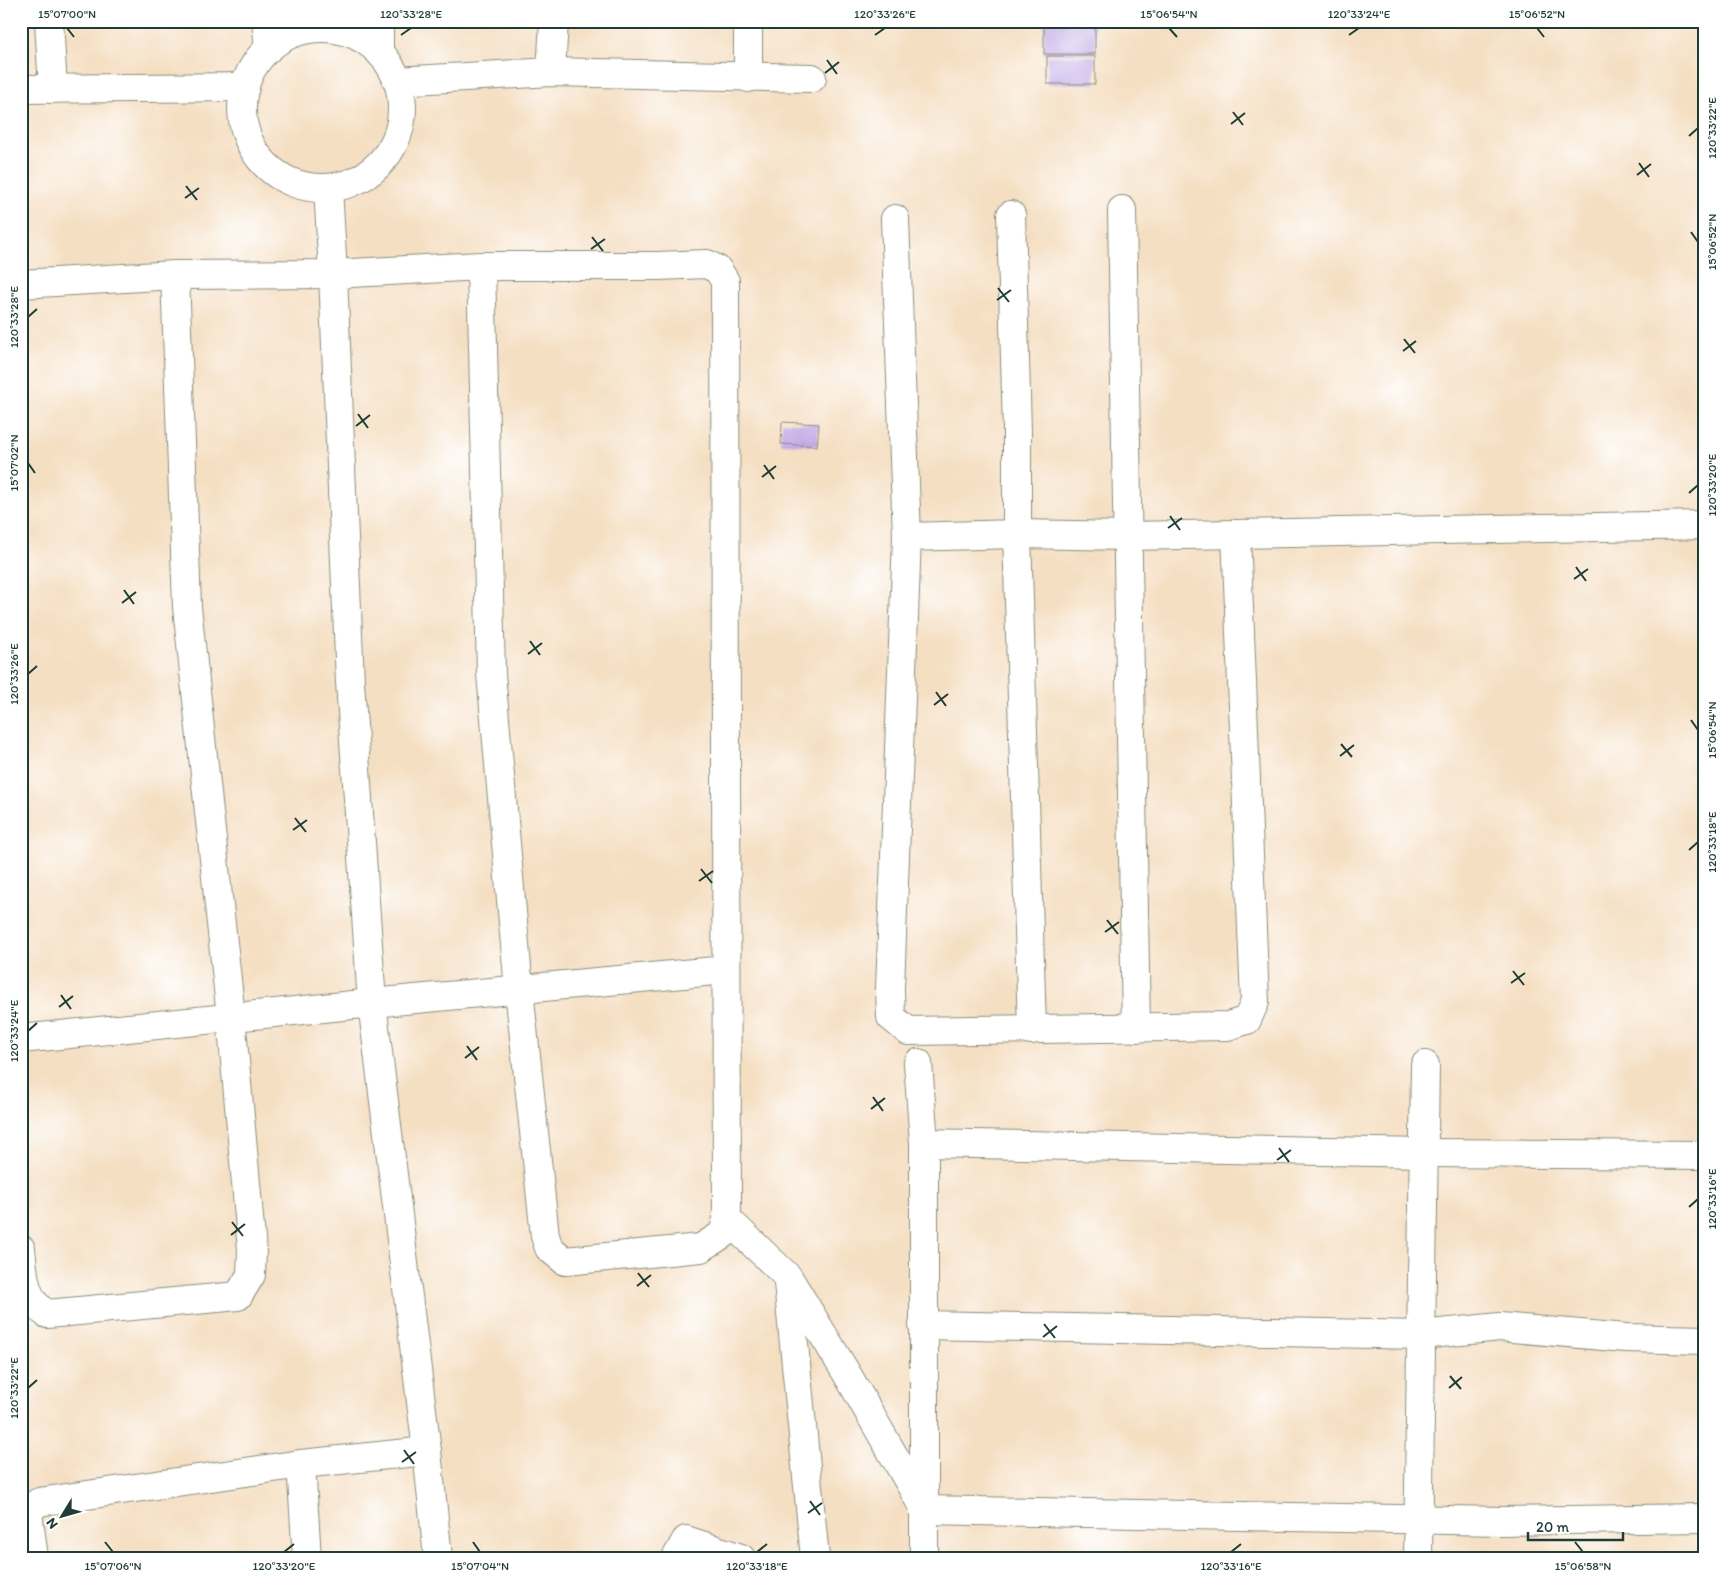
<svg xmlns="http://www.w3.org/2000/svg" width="1726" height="1579" font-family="Itim,sans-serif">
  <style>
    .building { fill: #c1a8e5 }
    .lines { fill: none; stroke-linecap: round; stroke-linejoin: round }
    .minor-casing { stroke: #8a8e7c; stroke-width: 30 }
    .minor { stroke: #fff; stroke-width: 28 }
    .ticks { fill: none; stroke: #1f3d34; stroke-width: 2 }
    .neatline { fill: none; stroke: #1f3d34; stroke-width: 2 }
    .ticks-label { font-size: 12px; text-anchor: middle; fill: #1f3d34 }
  </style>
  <rect width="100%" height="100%" fill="#fff"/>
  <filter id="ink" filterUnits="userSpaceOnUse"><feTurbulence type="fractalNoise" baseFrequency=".02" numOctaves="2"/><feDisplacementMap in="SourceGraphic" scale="10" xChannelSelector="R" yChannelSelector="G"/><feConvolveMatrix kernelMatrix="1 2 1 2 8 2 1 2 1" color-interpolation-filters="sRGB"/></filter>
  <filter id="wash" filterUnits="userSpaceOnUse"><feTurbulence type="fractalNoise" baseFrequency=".0096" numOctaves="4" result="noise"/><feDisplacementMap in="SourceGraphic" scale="20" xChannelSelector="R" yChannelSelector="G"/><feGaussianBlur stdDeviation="1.12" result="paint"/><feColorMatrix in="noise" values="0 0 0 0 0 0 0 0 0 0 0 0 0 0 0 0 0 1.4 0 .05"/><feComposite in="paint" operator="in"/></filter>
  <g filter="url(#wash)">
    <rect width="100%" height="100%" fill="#f5dfc3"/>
    <g id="blocks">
      <!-- building -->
      <g class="building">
        <rect x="1044" y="21" width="51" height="33"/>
        <rect x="1047" y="56" width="48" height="28"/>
        <path d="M782 422 819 424 817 446 781 444Z"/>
      </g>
    </g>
  </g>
  <g filter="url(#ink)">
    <use href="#blocks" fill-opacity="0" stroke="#8a8e7c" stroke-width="1"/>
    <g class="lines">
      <defs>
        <g id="minor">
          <path d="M49 21 53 89"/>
          <path d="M266 21 269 48"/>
          <path d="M748 21V78"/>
          <circle cx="322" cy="108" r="80"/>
          <path d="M379 51V21"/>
          <path d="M551 72 554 21"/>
          <path d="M397 81 551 72 812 78"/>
          <path d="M21 89 245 87"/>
          <path d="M328 188 333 274 350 682 372 1003 427 1451 438 1558"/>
          <path d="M1122 210 1136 1028"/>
          <path d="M1011 215 1017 431V534L1032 1030"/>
          <path d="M895 219 907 537 890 989 891 1017 908 1031 1228 1026 1247 1020 1255 1002 1236 534"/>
          <path d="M21 284 175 275 333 274 481 266H657L707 264 718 270 725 281 727 1219 723 1234 701 1248 565 1261 549 1248 545 1236 519 990 491 674 481 266"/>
          <path d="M907 537 1017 534 1128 536 1705 525"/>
          <path d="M21 1039 372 1003 726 970"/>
          <path d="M918 1063 924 1143V1558"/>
          <path d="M924 1143 1424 1153 1705 1155"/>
          <path d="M727 1219 788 1277 847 1374 925 1510 1502 1521 1705 1518"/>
          <path d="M21 1249C24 1274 23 1299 47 1314L238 1296 251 1275 252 1250 231 1017 187 607 175 275"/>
          <path d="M788 1283 815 1558"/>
          <path d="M923 1325 1421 1335 1500 1327 1626 1338 1705 1340"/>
          <path d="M301 1464 307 1558"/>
          <path d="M34 1558 29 1520V1509L39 1502 301 1464 427 1451"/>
          <path d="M676 1558 686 1540 741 1558"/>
          <path d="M1418 1558 1425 1065"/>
        </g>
      </defs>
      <!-- minor casing -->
      <use href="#minor" class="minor-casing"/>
      <!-- minor -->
      <use href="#minor" class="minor"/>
    </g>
  </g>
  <!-- ticks -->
  <path class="ticks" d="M67 28 74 37M1169 28 1177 37M1537 28 1544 37M401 35 411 28M875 35 885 28M1349 35 1359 28M827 60 837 74M825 73 839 62M1233 112 1243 125M1231 124 1245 113M1689 136 1698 128M1639 163 1649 177M1637 175 1651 164M186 186 197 200M185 198 199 188M1691 232 1698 242M592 237 603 251M591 249 605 239M998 288 1009 302M997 300 1011 290M28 317 37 309M1404 339 1415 353M1403 351 1416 341M358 414 368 428M356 426 370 415M28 463 35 473M764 465 774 479M762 477 776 466M1689 493 1698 485M1170 516 1180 530M1168 528 1182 518M1576 567 1586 581M1574 579 1588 569M124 590 134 604M122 603 136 592M530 641 540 655M528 654 542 643M28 674 37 666M936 692 946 706M934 705 948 694M1691 720 1698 730M1341 744 1352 757M1340 756 1354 745M295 818 306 832M293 830 307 820M1689 850 1698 842M701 869 712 883M699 881 713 871M1107 920 1118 934M1105 932 1119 922M1513 971 1524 985M1511 983 1525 973M61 995 71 1009M59 1007 73 996M28 1031 37 1023M467 1046 477 1060M465 1058 479 1047M873 1097 883 1111M871 1109 885 1098M1279 1148 1289 1162M1277 1160 1291 1150M1689 1207 1698 1199M232 1222 243 1236M231 1235 245 1224M638 1273 649 1287M637 1286 651 1275M1044 1324 1055 1338M1043 1337 1057 1326M1450 1376 1461 1389M28 1388 37 1380M1449 1388 1462 1377M404 1450 414 1464M402 1462 416 1452M810 1501 820 1515M808 1513 822 1503M105 1542 113 1552M473 1542 480 1552M1575 1542 1583 1552M284 1552 294 1544M757 1552 767 1544M1231 1552 1241 1544"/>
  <!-- margin -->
  <rect width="1726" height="1579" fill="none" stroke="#fff" stroke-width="55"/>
  <!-- north arrow -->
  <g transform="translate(62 1516) rotate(233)" stroke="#ffffff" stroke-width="4" paint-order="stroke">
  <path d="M0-4L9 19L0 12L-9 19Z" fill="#1f3d34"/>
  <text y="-8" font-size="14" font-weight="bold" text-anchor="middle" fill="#1f3d34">N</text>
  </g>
  <!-- scale -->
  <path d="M1528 1532v8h95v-8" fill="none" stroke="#1f3d34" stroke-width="2.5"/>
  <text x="1536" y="1532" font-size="15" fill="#1f3d34" stroke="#ffffff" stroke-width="4" paint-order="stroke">20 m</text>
  <rect x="28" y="28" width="1670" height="1524" class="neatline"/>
  <g class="ticks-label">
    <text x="67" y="18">15°07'00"N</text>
    <text x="411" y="18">120°33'28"E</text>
    <text x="885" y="18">120°33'26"E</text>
    <text x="1169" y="18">15°06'54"N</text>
    <text x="1359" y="18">120°33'24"E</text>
    <text x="1537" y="18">15°06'52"N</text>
    <text transform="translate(1712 128) rotate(-90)" y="4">120°33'22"E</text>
    <text transform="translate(1712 242) rotate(-90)" y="4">15°06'52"N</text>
    <text transform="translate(14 317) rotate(-90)" y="4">120°33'28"E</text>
    <text transform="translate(14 463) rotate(-90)" y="4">15°07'02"N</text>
    <text transform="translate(1712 485) rotate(-90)" y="4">120°33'20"E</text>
    <text transform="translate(14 674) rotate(-90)" y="4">120°33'26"E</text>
    <text transform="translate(1712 730) rotate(-90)" y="4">15°06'54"N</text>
    <text transform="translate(1712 842) rotate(-90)" y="4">120°33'18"E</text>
    <text transform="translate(14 1031) rotate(-90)" y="4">120°33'24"E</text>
    <text transform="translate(1712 1199) rotate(-90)" y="4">120°33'16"E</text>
    <text transform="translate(14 1388) rotate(-90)" y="4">120°33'22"E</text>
    <text x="113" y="1570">15°07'06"N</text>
    <text x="284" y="1570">120°33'20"E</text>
    <text x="480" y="1570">15°07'04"N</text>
    <text x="757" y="1570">120°33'18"E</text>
    <text x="1231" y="1570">120°33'16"E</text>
    <text x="1583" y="1570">15°06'58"N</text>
  </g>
</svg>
